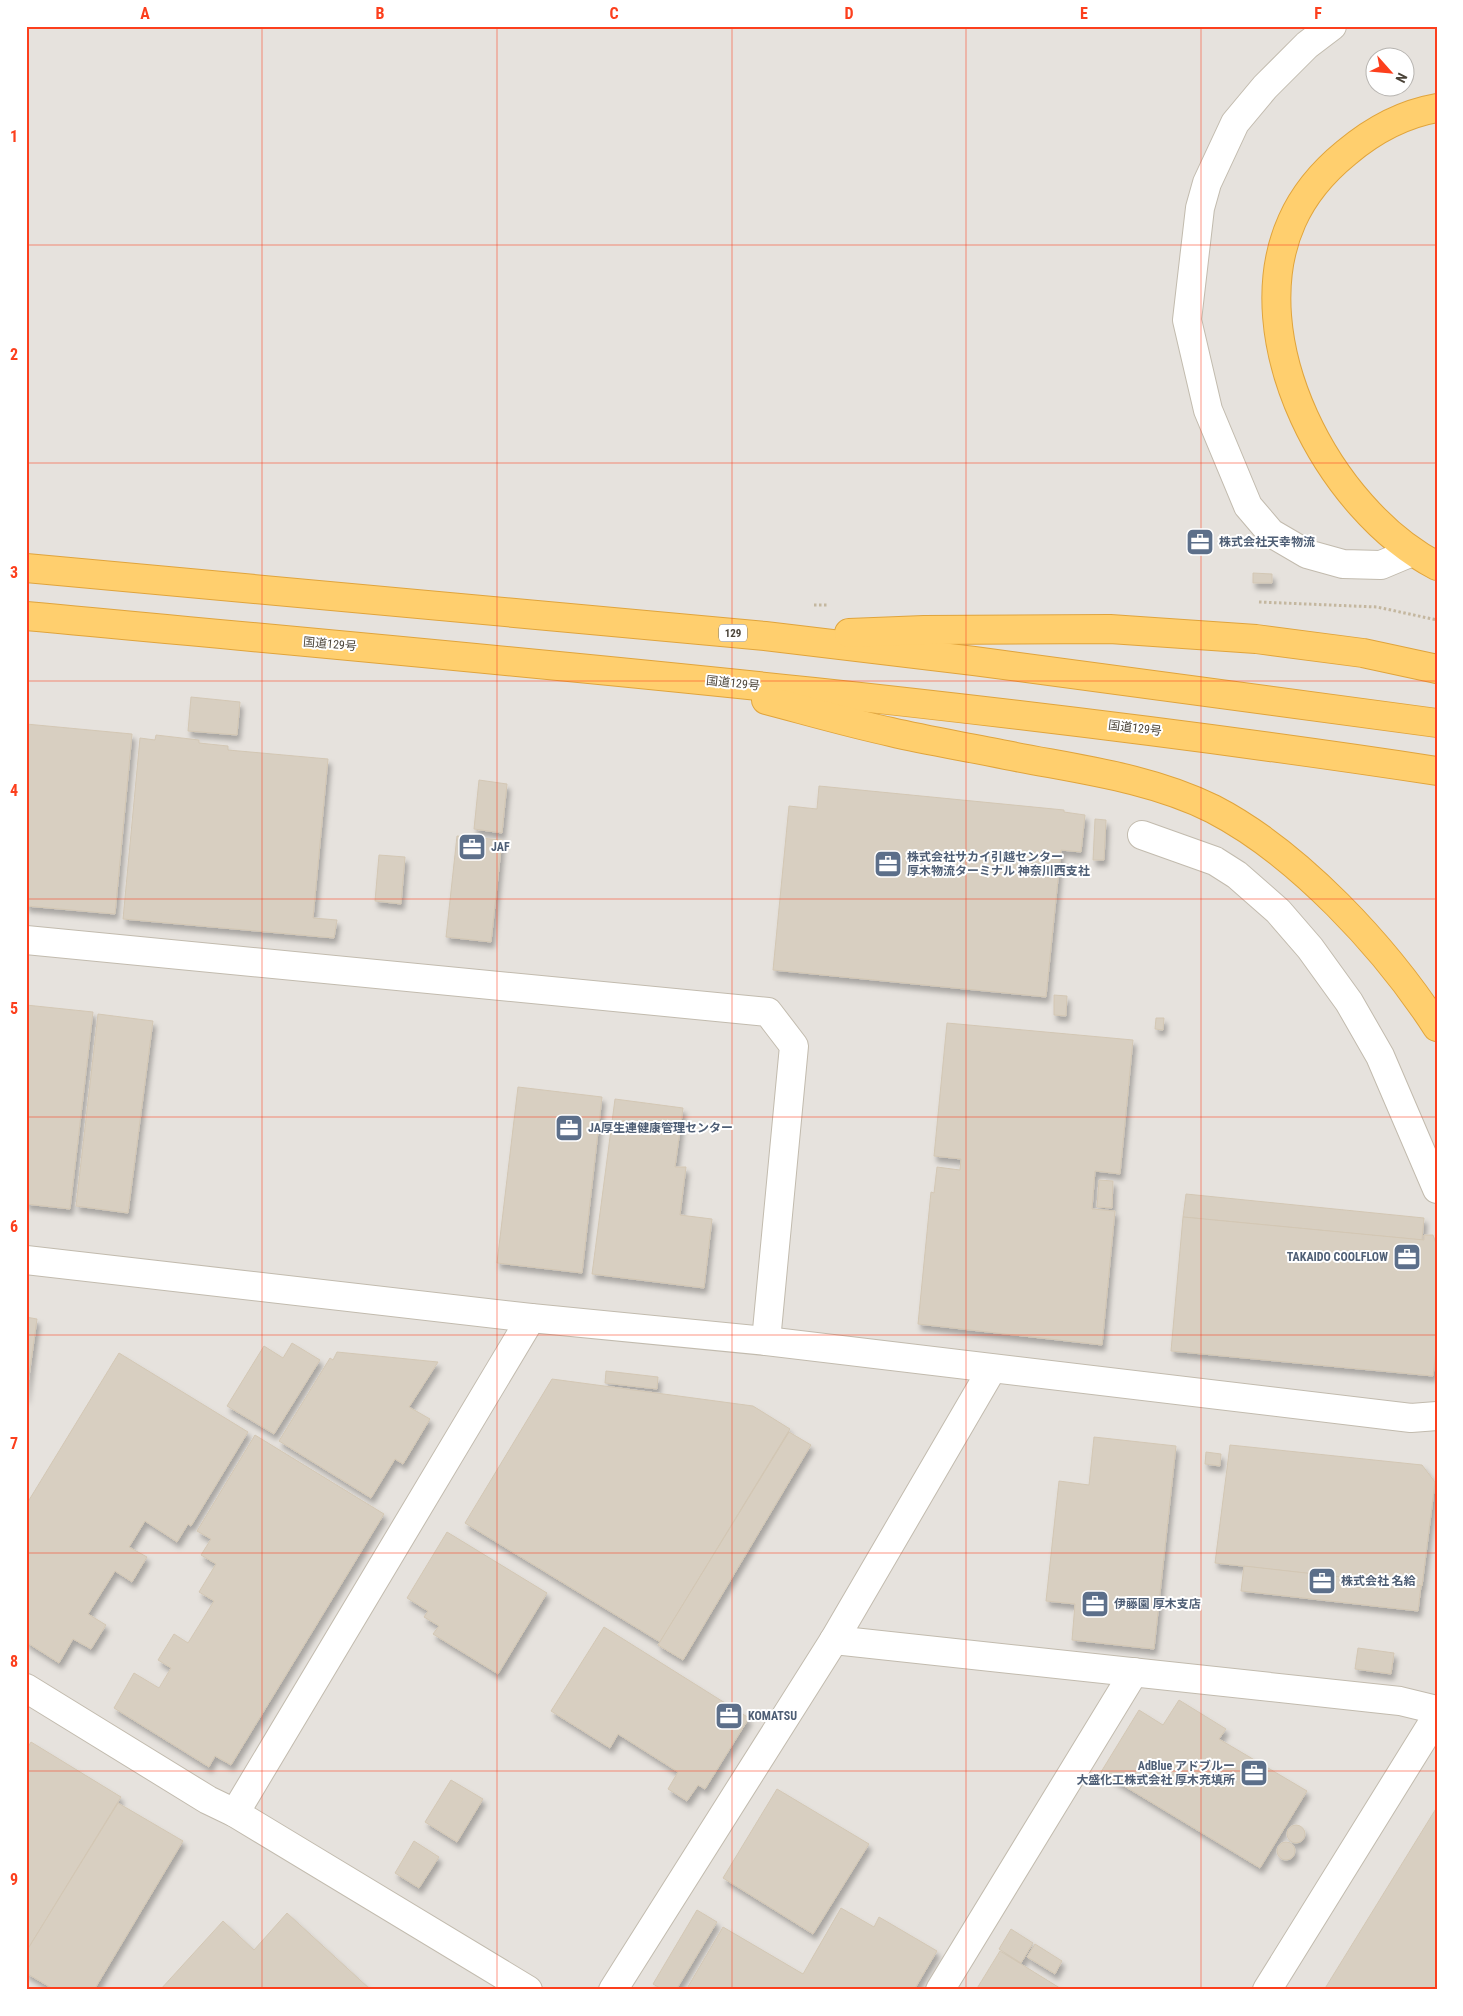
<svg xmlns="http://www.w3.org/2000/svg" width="1463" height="2016" font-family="'Roboto Condensed','Noto Sans JP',sans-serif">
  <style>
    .industrial { fill: #e6e2dd; fill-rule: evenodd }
    .building { fill: #d8cfc1; stroke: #d3c7b4; filter: url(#shadow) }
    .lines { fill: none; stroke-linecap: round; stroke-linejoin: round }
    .minor-casing { stroke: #c2bbae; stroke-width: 30 }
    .highway-casing { stroke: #e0a43c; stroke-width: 30 }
    .path { stroke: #c4b79f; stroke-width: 3; stroke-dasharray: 2.5 2.5; stroke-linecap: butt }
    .minor { stroke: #fff; stroke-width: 28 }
    .highway { stroke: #ffcf6e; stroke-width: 28 }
    .grid { fill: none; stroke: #fc3f1d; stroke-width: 1; stroke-opacity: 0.55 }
    .labels { text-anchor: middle; stroke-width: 4; stroke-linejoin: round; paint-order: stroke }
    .shield { fill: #fff; stroke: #817c74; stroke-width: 1 }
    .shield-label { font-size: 11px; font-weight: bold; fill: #4b4439 }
    .service-label { font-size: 12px; font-weight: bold; fill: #4e5e75; stroke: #fff; text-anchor: start }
    .street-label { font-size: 12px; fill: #4b4439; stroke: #fff }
    .neatline { fill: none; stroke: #fc3f1d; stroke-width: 2 }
    .grid-label { font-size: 16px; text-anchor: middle; font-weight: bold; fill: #fc3f1d }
  </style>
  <defs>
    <filter id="shadow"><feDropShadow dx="3" dy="5.5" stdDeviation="2.5" flood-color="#0004"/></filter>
  </defs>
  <rect width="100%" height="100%" fill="#f6f3ec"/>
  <!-- industrial -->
  <path class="industrial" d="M26 26H1437V1990H26ZM1376 58H1406V88H1376Z"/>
  <!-- building -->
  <g class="building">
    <path d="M1253 573 1272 574V583H1253Z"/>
    <path d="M191 697 240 702 237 735 188 731Z"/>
    <path d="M26 724 132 734 115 914 26 906Z"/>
    <path d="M156 735 199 740V743L228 746V750L328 759 313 918 337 920 334 938 123 919 140 738 155 740Z"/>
    <path d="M479 780 507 784 502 833 474 829Z"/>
    <path d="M819 786 1064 810V812L1085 815 1081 852 1061 850 1046 997 773 970 789 806 817 809Z"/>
    <path d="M1095 819 1106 820 1104 860H1093Z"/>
    <path d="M457 836 502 840 491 942 446 937Z"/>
    <path d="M379 855 405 857 401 904 375 901Z"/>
    <path d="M1054 995 1067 996 1066 1016 1054 1015Z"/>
    <path d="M26 1005 93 1012 70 1209 26 1204Z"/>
    <path d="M98 1014 153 1021 128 1213 76 1206Z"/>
    <path d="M1156 1018H1164L1163 1030 1155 1029Z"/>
    <path d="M947 1023 1133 1040 1120 1174 1095 1171 1092 1209 1115 1211 1102 1345 918 1324 931 1192 934 1193 937 1167 960 1170 961 1159 934 1156Z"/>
    <path d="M518 1087 602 1097 582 1273 497 1263Z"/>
    <path d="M615 1099 683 1108 675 1167H686L680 1215 712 1219 704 1288 592 1274Z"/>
    <path d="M1099 1180 1113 1181 1112 1208 1097 1207Z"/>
    <path d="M1186 1194 1424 1218 1422 1240 1183 1217Z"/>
    <path d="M1183 1217 1424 1240V1235H1433L1437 1246V1342L1433 1376 1171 1351Z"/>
    <path d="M26 1317 37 1319 26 1398Z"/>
    <path d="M292 1343 320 1360 274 1434 227 1406 264 1346 283 1358Z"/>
    <path d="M337 1352 438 1362 409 1407 430 1419 403 1464 395 1459 371 1498 279 1441 330 1358 333 1360Z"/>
    <path d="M119 1353 248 1432 191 1526 188 1524 177 1542 145 1521 129 1547 147 1557 132 1582 115 1571 88 1614 106 1625 91 1649 73 1639 59 1663 26 1642V1505Z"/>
    <path d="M606 1371 658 1377 657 1389 605 1383Z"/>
    <path d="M552 1379 753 1406 790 1429 660 1642 465 1523Z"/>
    <path d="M789 1432 811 1445 683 1660 658 1645Z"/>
    <path d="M255 1435 384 1514 231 1765 215 1756 209 1767 114 1708 134 1673 159 1688 171 1668 158 1660 174 1634 188 1643 214 1601 199 1592 216 1564 201 1555 211 1539 197 1531Z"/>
    <path d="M1094 1437 1176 1446 1154 1649 1072 1640 1075 1604 1046 1601 1059 1481 1089 1485Z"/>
    <path d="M1230 1445 1422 1465 1435 1482 1422 1586 1215 1563Z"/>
    <path d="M1206 1452 1221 1454 1220 1466 1205 1464Z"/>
    <path d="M447 1532 547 1593 498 1674 433 1634 439 1626 424 1617 428 1611 407 1598Z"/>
    <path d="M1244 1566 1421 1586 1418 1611 1241 1591Z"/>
    <path d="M604 1627 749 1718 705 1789 698 1785 687 1801 668 1789 678 1772 618 1734 610 1748 551 1711Z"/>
    <path d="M1358 1648 1394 1653 1391 1674 1355 1669Z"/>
    <path d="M1179 1700 1226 1729 1219 1739 1307 1791 1260 1868 1101 1772 1139 1710 1163 1725Z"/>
    <path d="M31 1742 121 1797 26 1952V1750Z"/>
    <path d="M451 1780 483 1799 457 1842 425 1822Z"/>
    <path d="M777 1789 869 1844 813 1934 723 1878Z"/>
    <path d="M118 1803 183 1841 94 1990H55L26 1973V1952Z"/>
    <path d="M1437 1807V1990H1324Z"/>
    <circle cx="1296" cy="1834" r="9"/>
    <path d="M414 1841 439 1857 419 1888 395 1873Z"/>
    <circle cx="1286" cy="1851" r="9"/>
    <path d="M841 1908 874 1927 879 1917 937 1951 914 1990H686L723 1927 803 1974Z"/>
    <path d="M697 1910 717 1922 676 1990H663L653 1984Z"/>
    <path d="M287 1913 371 1990H160L223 1921 254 1950Z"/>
    <path d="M1011 1929 1033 1943 1021 1963 999 1949Z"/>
    <path d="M1035 1944 1062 1961 1055 1974 1027 1957Z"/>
    <path d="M1000 1951 1063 1990H976Z"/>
  </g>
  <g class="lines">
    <defs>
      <g id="minor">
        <path d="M1332 26 1307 45 1265 87 1235 123 1207 183 1200 208 1187 320 1208 410 1248 506 1271 533 1307 554 1343 564 1381 565 1412 552"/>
        <path d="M1142 835 1215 861 1237 875 1278 911 1310 948 1349 1002 1380 1056 1437 1189"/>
        <path d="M26 940 768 1012 794 1046 766 1341"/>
        <path d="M26 1260 531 1318 766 1341 1411 1418 1437 1416"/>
        <path d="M834 1640 1400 1701 1437 1710"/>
        <path d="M26 1688 208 1800 235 1813 528 1990"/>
        <path d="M235 1813 531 1318"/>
        <path d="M613 1990 834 1640 992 1369"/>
        <path d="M940 1990 1134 1672"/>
        <path d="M1267 1990 1437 1716"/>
      </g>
      <g id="highway">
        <path d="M1437 108C1403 114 1372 131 1346 153 1324 171 1304 194 1292 221 1239 339 1329 510 1437 566"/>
        <path d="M26 568 765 636 974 661 1437 723"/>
        <path d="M26 616C497 660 969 700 1437 771"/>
        <path d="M849 633 924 630 1110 629 1256 639 1363 653 1437 669"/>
        <path d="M766 700C808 711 849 723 891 732 929 741 968 747 1006 755 1075 769 1149 777 1213 809 1298 853 1385 947 1437 1027"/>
      </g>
    </defs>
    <!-- minor casing -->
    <use href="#minor" class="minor-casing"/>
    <!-- highway casing -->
    <use href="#highway" class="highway-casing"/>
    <!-- path -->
    <g class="path">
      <path d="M1259 602 1377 607 1437 620"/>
      <path d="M814 605H828"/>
    </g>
    <!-- minor -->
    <use href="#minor" class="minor"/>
    <!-- highway -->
    <use href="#highway" class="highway"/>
  </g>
  <!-- grid -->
  <path class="grid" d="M262 26V1990M497 26V1990M732 26V1990M966 26V1990M1201 26V1990M26 245H1437M26 463H1437M26 681H1437M26 899H1437M26 1117H1437M26 1335H1437M26 1553H1437M26 1771H1437"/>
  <!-- icons -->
  <defs>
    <symbol id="office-square" viewBox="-11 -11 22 22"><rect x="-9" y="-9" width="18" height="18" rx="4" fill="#5c6f8a" stroke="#fff"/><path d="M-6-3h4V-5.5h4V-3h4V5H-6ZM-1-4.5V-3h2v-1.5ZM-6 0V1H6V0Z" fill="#fff"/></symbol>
  </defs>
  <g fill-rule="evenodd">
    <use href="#office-square" x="1184" y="526" width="32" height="32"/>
    <use href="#office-square" x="456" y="831" width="32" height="32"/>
    <use href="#office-square" x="872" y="848" width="32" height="32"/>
    <use href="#office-square" x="553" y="1112" width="32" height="32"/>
    <use href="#office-square" x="1391" y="1241" width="32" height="32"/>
    <use href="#office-square" x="1306" y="1565" width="32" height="32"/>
    <use href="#office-square" x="1079" y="1588" width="32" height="32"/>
    <use href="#office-square" x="713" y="1700" width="32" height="32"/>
    <use href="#office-square" x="1238" y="1757" width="32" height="32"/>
  </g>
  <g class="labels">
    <!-- shield labels -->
    <rect class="shield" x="719" y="624.5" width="28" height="17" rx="4"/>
    <g class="shield-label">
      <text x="733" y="637">129</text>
    </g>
    <!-- service labels -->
    <g class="service-label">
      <text x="1219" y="546">株式会社天幸物流</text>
      <text x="491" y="851">JAF</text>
      <text x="907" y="861">株式会社サカイ引越センター<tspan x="907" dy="14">厚木物流ターミナル 神奈川西支社</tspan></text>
      <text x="588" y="1132">JA厚生連健康管理センター</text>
      <text x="1388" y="1261" text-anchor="end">TAKAIDO COOLFLOW</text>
      <text x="1341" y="1585">株式会社 名給</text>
      <text x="1114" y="1608">伊藤園 厚木支店</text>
      <text x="748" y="1720">KOMATSU</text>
      <text x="1235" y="1770" text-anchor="end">AdBlue アドブルー<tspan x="1235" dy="14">大盛化工株式会社 厚木充填所</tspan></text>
    </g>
    <!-- street labels -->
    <g class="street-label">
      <text transform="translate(330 644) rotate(5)" y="4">国道129号</text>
      <text transform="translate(733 683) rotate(6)" y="4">国道129号</text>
      <text transform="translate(1135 728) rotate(7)" y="4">国道129号</text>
    </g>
  </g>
  <!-- border -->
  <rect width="1463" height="2016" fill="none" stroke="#ffffff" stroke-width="55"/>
  <!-- north arrow -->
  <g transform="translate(1390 72) rotate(117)"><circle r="24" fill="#ffffff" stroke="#b7b4b0"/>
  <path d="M0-4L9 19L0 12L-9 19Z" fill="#fc3f1d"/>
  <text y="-8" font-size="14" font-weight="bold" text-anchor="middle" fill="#4b4439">N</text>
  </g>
  <rect x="28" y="28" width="1408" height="1960" class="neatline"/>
  <g class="grid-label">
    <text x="145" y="19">A</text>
    <text x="380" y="19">B</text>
    <text x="614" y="19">C</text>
    <text x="849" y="19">D</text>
    <text x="1084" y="19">E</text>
    <text x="1318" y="19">F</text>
    <text x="14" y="142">1</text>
    <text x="14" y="360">2</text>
    <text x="14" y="578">3</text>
    <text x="14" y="796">4</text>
    <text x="14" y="1014">5</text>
    <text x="14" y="1232">6</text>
    <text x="14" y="1449">7</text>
    <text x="14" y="1667">8</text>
    <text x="14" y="1885">9</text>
  </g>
</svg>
